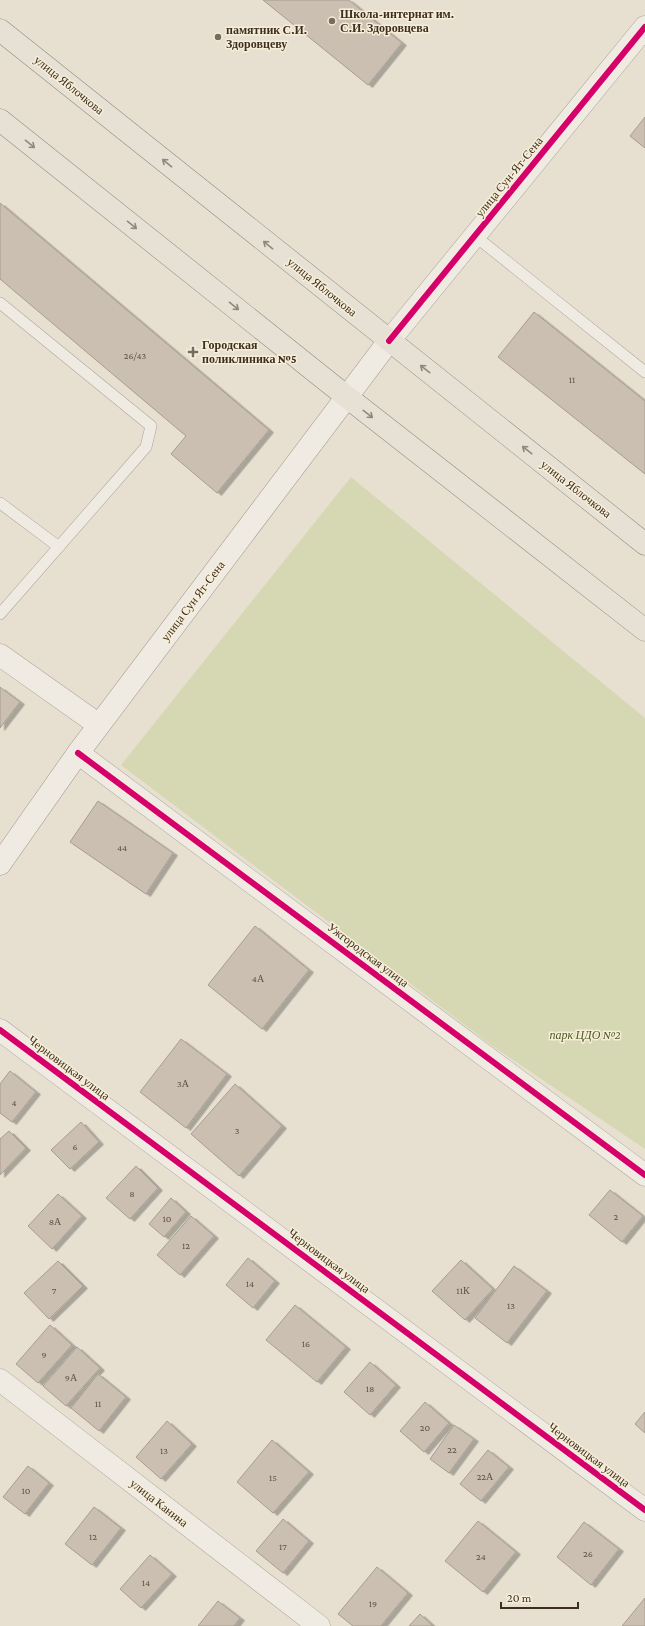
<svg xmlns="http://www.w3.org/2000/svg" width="645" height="1626" font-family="'Crimson Pro',serif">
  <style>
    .green { fill: #d6d7b3 }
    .building { fill: #cbbfb2; stroke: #a89c90; filter: url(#shadow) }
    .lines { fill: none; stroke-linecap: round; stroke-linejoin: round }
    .lane-casing { stroke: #ada599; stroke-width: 12 }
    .street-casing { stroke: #ada599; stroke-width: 23 }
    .secondary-casing { stroke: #9c958a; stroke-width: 23 }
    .primary-casing { stroke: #928b80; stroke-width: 23 }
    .lane { stroke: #efebe3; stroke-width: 11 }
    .street { stroke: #efebe3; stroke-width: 22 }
    .secondary { stroke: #efebe3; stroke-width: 22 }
    .primary { stroke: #e6e1d4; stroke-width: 22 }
    .cycleway-casing { stroke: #f7eed8; stroke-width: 8 }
    .cycleway { stroke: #d6006c; stroke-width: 6 }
    .oneway { stroke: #92887a }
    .poi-dot { fill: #786c5e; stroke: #f7eed8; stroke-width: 1.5 }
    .labels { text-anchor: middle; stroke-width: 3; stroke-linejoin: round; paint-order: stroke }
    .number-label { font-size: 10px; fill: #605244 }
    .poi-label { font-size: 12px; font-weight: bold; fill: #3d2e20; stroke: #f7eed8; text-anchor: start }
    .street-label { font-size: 12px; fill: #3d2e20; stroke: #f7eed8 }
    .park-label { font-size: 12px; font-style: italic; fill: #4d5a26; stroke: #f7eed8 }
  </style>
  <defs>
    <filter id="shadow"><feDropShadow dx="4.5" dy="2.5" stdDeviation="0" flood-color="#0004"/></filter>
  </defs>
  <rect width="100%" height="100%" fill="#e7e0d1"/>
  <!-- green -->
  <path class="green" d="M351 477 645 718V1149L494 1047 121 765Z"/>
  <!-- building -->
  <g class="building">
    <path d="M263 0H349L402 43 368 85Z"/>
    <path d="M645 117V148L630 136Z"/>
    <path d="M0 203 269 430 217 493 171 454 186 436 0 279Z"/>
    <path d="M534 312 645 401V474L498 357Z"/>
    <path d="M0 687 20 702 0 728Z"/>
    <path d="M98 801 173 853 146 894 70 842Z"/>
    <path d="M255 926 309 970 262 1029 208 985Z"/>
    <path d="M181 1039 227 1074 186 1128 140 1092Z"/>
    <path d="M10 1071 36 1092 12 1122 0 1113V1084Z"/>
    <path d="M235 1084 282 1126 239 1176 191 1134Z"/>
    <path d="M81 1122 99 1142 70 1169 51 1150Z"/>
    <path d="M9 1131 26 1148 0 1175V1139Z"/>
    <path d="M136 1166 158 1188 130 1219 106 1198Z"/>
    <path d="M610 1190 643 1216 622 1242 589 1215Z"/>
    <path d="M58 1194 82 1216 52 1249 28 1226Z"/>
    <path d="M171 1198 186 1212 164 1237 149 1224Z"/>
    <path d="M191 1216 214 1236 180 1275 157 1255Z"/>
    <path d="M248 1258 275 1281 253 1308 226 1285Z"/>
    <path d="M461 1260 493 1289 465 1320 432 1291Z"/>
    <path d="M58 1261 83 1286 49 1319 24 1293Z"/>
    <path d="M514 1266 547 1291 507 1343 475 1318Z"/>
    <path d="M295 1305 346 1347 317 1382 266 1340Z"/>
    <path d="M50 1325 72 1345 38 1383 16 1364Z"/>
    <path d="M77 1347 100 1368 66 1406 43 1386Z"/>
    <path d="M370 1362 396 1385 370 1415 344 1392Z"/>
    <path d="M98 1374 126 1397 99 1431 71 1408Z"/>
    <path d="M425 1402 449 1423 424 1452 400 1431Z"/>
    <path d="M645 1412V1433L635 1424Z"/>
    <path d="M167 1421 192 1444 161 1479 136 1457Z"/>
    <path d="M454 1425 474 1439 449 1473 430 1459Z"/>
    <path d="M272 1440 309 1472 273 1513 237 1482Z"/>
    <path d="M488 1450 509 1467 481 1501 460 1484Z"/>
    <path d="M28 1466 49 1483 25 1514 3 1497Z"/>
    <path d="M94 1507 121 1528 92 1565 65 1544Z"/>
    <path d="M283 1519 309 1541 283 1573 256 1551Z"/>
    <path d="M478 1521 516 1552 483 1592 445 1561Z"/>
    <path d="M584 1522 619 1549 591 1585 557 1557Z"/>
    <path d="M150 1555 172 1574 141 1608 120 1589Z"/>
    <path d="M377 1567 408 1593 381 1626H353L338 1614Z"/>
    <path d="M645 1598V1626H622Z"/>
    <path d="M218 1601 240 1618 234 1626H198Z"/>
    <path d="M420 1614 433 1626H409Z"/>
  </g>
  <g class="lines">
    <defs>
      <g id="lane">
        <path d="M475 236 645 372"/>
        <path d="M0 303 151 426 146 447 0 614"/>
        <path d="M0 503 59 547"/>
      </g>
      <g id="street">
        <path d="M389 341 645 27"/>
        <path d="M0 655 99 725"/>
        <path d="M78 753 645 1175"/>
        <path d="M0 1030 645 1510"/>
        <path d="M0 1380 319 1626"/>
      </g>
      <path id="secondary" d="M0 864 78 753 389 341"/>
      <g id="primary">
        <path d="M0 30 645 544"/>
        <path d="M0 120 347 397 645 630"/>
      </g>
    </defs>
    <!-- lane casing -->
    <use href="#lane" class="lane-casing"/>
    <!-- street casing -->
    <use href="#street" class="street-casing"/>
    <!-- secondary casing -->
    <use href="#secondary" class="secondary-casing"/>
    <!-- primary casing -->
    <use href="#primary" class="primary-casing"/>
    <!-- lane -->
    <use href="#lane" class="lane"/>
    <!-- street -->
    <use href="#street" class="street"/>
    <!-- secondary -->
    <use href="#secondary" class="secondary"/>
    <!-- primary -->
    <use href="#primary" class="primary"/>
    <defs>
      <g id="cycleway">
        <path d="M389 341 645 27"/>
        <path d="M78 753 645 1175"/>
        <path d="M0 1030 645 1510"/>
      </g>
    </defs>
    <!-- cycleway casing -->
    <use href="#cycleway" class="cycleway-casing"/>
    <!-- cycleway -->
    <use href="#cycleway" class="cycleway"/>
  </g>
  <!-- one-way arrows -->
  <defs><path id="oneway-shaft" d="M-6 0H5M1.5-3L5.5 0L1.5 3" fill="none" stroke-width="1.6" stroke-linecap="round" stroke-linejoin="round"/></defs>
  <g class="oneway">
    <use href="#oneway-shaft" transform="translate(30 144) rotate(39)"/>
    <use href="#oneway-shaft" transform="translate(167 163) rotate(-141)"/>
    <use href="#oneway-shaft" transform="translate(132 225) rotate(39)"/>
    <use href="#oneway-shaft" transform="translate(268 245) rotate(-141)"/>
    <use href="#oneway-shaft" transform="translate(234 306) rotate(39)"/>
    <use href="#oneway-shaft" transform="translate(425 369) rotate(-142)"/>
    <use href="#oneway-shaft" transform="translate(368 414) rotate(38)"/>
    <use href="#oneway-shaft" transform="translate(527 450) rotate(-142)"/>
  </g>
  <!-- markers -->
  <g class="poi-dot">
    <circle cx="332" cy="21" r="4"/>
    <circle cx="218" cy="37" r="4"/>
    <path d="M191 346h4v4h4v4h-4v4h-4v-4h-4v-4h4z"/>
  </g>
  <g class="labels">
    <!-- number labels -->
    <g class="number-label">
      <text x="135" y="359">26/43</text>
      <text x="572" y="383">11</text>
      <text x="122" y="851">44</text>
      <text x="258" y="982">4А</text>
      <text x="183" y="1087">3А</text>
      <text x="14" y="1106">4</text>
      <text x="237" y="1134">3</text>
      <text x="75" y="1150">6</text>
      <text x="132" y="1197">8</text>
      <text x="616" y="1220">2</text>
      <text x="167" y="1222">10</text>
      <text x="55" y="1225">8А</text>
      <text x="186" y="1249">12</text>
      <text x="250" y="1287">14</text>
      <text x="54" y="1294">7</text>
      <text x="463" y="1294">11К</text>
      <text x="511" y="1309">13</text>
      <text x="306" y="1347">16</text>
      <text x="44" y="1358">9</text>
      <text x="71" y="1381">9А</text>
      <text x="370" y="1392">18</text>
      <text x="98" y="1407">11</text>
      <text x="425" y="1431">20</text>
      <text x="452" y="1453">22</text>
      <text x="164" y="1454">13</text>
      <text x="485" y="1480">22А</text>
      <text x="273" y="1481">15</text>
      <text x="26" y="1494">10</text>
      <text x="93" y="1540">12</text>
      <text x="283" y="1550">17</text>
      <text x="588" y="1557">26</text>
      <text x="481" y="1560">24</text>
      <text x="146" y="1586">14</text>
      <text x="373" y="1607">19</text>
    </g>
    <!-- poi labels -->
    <g class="poi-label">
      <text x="340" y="18">Школа-интернат им.<tspan x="340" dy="14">С.И. Здоровцева</tspan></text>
      <text x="226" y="34">памятник С.И.<tspan x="226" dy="14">Здоровцеву</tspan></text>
      <text x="202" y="349">Городская<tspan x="202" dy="14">поликлиника №5</tspan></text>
    </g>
    <!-- street labels -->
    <g class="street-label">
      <text transform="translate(69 85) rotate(39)" y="4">улица Яблочкова</text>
      <text transform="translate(509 177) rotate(-51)" y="4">улица Сун-Ят-Сена</text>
      <text transform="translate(322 287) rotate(39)" y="4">улица Яблочкова</text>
      <text transform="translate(576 489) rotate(38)" y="4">улица Яблочкова</text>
      <text transform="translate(193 601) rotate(-53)" y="4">улица Сун Ят-Сена</text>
      <text transform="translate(368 955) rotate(37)" y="4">Ужгородская улица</text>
      <text transform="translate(69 1068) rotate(37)" y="4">Черновицкая улица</text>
      <text transform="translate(329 1261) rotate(37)" y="4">Черновицкая улица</text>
      <text transform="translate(589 1455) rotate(37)" y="4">Черновицкая улица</text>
      <text transform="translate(159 1503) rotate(38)" y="4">улица Канина</text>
    </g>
    <!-- park labels -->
    <g class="park-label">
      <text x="585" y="1039">парк ЦДО №2</text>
    </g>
  </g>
  <!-- scale -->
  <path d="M501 1602v6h77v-6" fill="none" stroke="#3d2e20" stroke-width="2"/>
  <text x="507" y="1602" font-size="12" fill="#3d2e20" stroke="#f7eed8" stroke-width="3" paint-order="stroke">20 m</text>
</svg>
